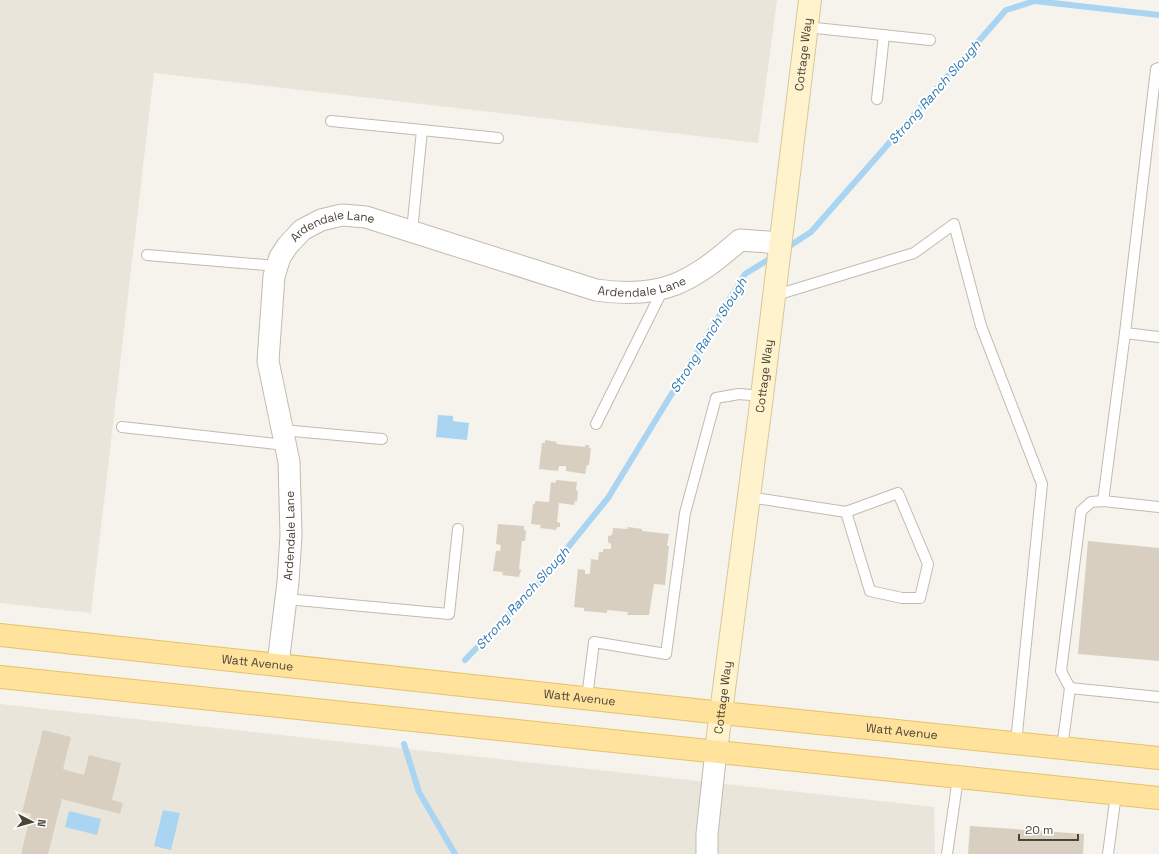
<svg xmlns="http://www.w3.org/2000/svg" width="1159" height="854" font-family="'Space Grotesk',sans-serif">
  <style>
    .residential { fill: #eae5da }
    .water { fill: #a9d4f2 }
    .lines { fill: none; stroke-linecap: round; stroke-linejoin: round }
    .stream { stroke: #a9d4f2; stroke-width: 6 }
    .building { fill: #d8cfc1 }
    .lane-casing { stroke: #c2bbae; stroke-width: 12 }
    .street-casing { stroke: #c2bbae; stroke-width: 23 }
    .secondary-casing { stroke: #d6c79b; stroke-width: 24 }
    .primary-casing { stroke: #e6c16a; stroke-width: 24 }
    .lane { stroke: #fff; stroke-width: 10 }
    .street { stroke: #fff; stroke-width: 21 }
    .secondary { stroke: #fff3cd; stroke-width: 22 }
    .primary { stroke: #ffe39c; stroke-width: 22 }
    .labels { text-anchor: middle; stroke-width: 4; stroke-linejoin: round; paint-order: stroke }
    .street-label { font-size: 12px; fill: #4b4439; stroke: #fff }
    .water-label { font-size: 13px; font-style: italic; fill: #2e7ab2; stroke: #fff }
  </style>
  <rect width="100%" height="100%" fill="#f6f3ec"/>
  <!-- residential -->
  <g class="residential">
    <path d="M0 0H777L758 143 154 73 91 613 0 603Z"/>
    <path d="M0 704 934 807 935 854H0Z"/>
  </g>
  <!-- water -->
  <g class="water">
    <path d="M438 415 453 416V421L469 423 467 440 436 437Z"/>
    <path d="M163 810 180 813 171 850 154 846Z"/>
    <path d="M69 811 101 819 97 835 65 827Z"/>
  </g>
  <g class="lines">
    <!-- stream -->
    <g class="stream">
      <path d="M785 249 811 232 1006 10 1035 1 1159 15"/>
      <path d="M465 660 539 583 608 498 745 274 774 256"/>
      <path d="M404 744 419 792 455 854"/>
    </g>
  </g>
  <!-- building -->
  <g class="building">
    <path d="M545 440 557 442 556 444 585 447V445H589V448H591L589 465H587L585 474 566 471V466H559L558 471 539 469 542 443H545Z"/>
    <path d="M556 480 577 482 576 490 578 491 577 501H575L574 505 559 503 557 522 560 523V527H557L556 530 540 528 541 525 531 524 533 504H535V501L549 502 551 482 556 483Z"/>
    <path d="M498 524 524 526V530L526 531 525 541H522L519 569 521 570 519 577 502 575 503 572 493 571 496 551H500L501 545 496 544Z"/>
    <path d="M628 527 642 529V531L669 534 667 546H669L665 585 654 584 649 615H627L628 612 607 610V613L584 611V608L574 607 578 569 585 570V574H590L591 559 598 560 599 552H603V549H611V544L608 542V536L612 535 613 528 627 529Z"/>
    <path d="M1088 541 1159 548V661L1078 654Z"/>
    <path d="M43 730 71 737 63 769 84 775 89 755 121 763 112 800 123 803 120 814 62 799 48 854H21L31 814 22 812Z"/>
    <path d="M970 826 1084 834 1083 854H968Z"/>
  </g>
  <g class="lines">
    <defs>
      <g id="lane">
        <path d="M806 27 930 40"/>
        <path d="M877 99 884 35"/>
        <path d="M331 121 422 130"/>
        <path d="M412 231 422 130 498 138"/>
        <path d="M147 255 277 266"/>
        <path d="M773 296 914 253 954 224 981 326 1042 484 1016 743"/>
        <path d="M1125 333 1156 69 1159 68"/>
        <path d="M596 424 663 289"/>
        <path d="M122 427 285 445"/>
        <path d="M282 430 382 439"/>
        <path d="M749 497 846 512 898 493 928 564 920 598H902L870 591 846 512"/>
        <path d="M1103 501 1125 333 1159 337"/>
        <path d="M286 599 449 614 458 529"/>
        <path d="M1070 688 1061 671 1081 511 1091 502 1103 501 1159 507"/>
        <path d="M587 698 594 642 666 654 685 513 716 398 739 394 762 396"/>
        <path d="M1062 748 1070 688 1159 697"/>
        <path d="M947 854 958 778"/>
        <path d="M1108 854 1116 794"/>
      </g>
      <g id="street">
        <path id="s1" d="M278 664 288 582 291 535 289 462 268 361 274 276 280 257 288 245 302 230 321 220 342 215 366 217 596 290C662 300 692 282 740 240L780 243"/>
        <path d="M707 854V834L716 751"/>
      </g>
      <g id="secondary">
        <path id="s2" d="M716 751 762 396 810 0"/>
      </g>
      <g id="primary">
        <path id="s3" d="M0 635 722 713 1159 758"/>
        <path d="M0 677 1159 798"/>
      </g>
    </defs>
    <!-- lane casing -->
    <use href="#lane" class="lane-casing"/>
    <!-- street casing -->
    <use href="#street" class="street-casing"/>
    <!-- secondary casing -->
    <use href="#secondary" class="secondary-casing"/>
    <!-- primary casing -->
    <use href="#primary" class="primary-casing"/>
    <!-- lane -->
    <use href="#lane" class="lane"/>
    <!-- street -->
    <use href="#street" class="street"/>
    <!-- secondary -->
    <use href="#secondary" class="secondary"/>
    <!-- primary -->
    <use href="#primary" class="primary"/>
  </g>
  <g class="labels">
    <!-- street labels -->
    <g class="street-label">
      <text dy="4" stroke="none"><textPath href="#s2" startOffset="702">Cottage Way</textPath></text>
      <text dy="4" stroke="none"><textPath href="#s1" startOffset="477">Ardendale Lane</textPath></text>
      <text dy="4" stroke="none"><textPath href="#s1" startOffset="801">Ardendale Lane</textPath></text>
      <text dy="4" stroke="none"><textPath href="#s2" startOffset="378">Cottage Way</textPath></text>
      <text dy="4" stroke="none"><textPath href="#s1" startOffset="129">Ardendale Lane</textPath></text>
      <text dy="4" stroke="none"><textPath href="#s3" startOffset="259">Watt Avenue</textPath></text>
      <text dy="4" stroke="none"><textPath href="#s3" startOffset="583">Watt Avenue</textPath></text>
      <text dy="4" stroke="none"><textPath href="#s2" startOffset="54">Cottage Way</textPath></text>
      <text dy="4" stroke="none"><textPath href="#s3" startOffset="907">Watt Avenue</textPath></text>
    </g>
    <!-- water labels -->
    <g class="water-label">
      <text transform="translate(934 92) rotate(-49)" y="5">Strong Ranch Slough</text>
      <text transform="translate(708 335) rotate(-58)" y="5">Strong Ranch Slough</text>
      <text transform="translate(522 598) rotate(-48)" y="5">Strong Ranch Slough</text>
    </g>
  </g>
  <!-- north arrow -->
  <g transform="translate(32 822) rotate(96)" stroke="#ffffff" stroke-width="3" paint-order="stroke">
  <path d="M0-3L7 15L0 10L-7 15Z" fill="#4b4439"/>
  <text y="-6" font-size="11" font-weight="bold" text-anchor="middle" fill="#4b4439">N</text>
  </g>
  <!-- scale -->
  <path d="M1019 834v6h59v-6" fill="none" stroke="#4b4439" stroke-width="2"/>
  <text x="1025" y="834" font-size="12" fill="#4b4439" stroke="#ffffff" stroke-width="3" paint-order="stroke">20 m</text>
</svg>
